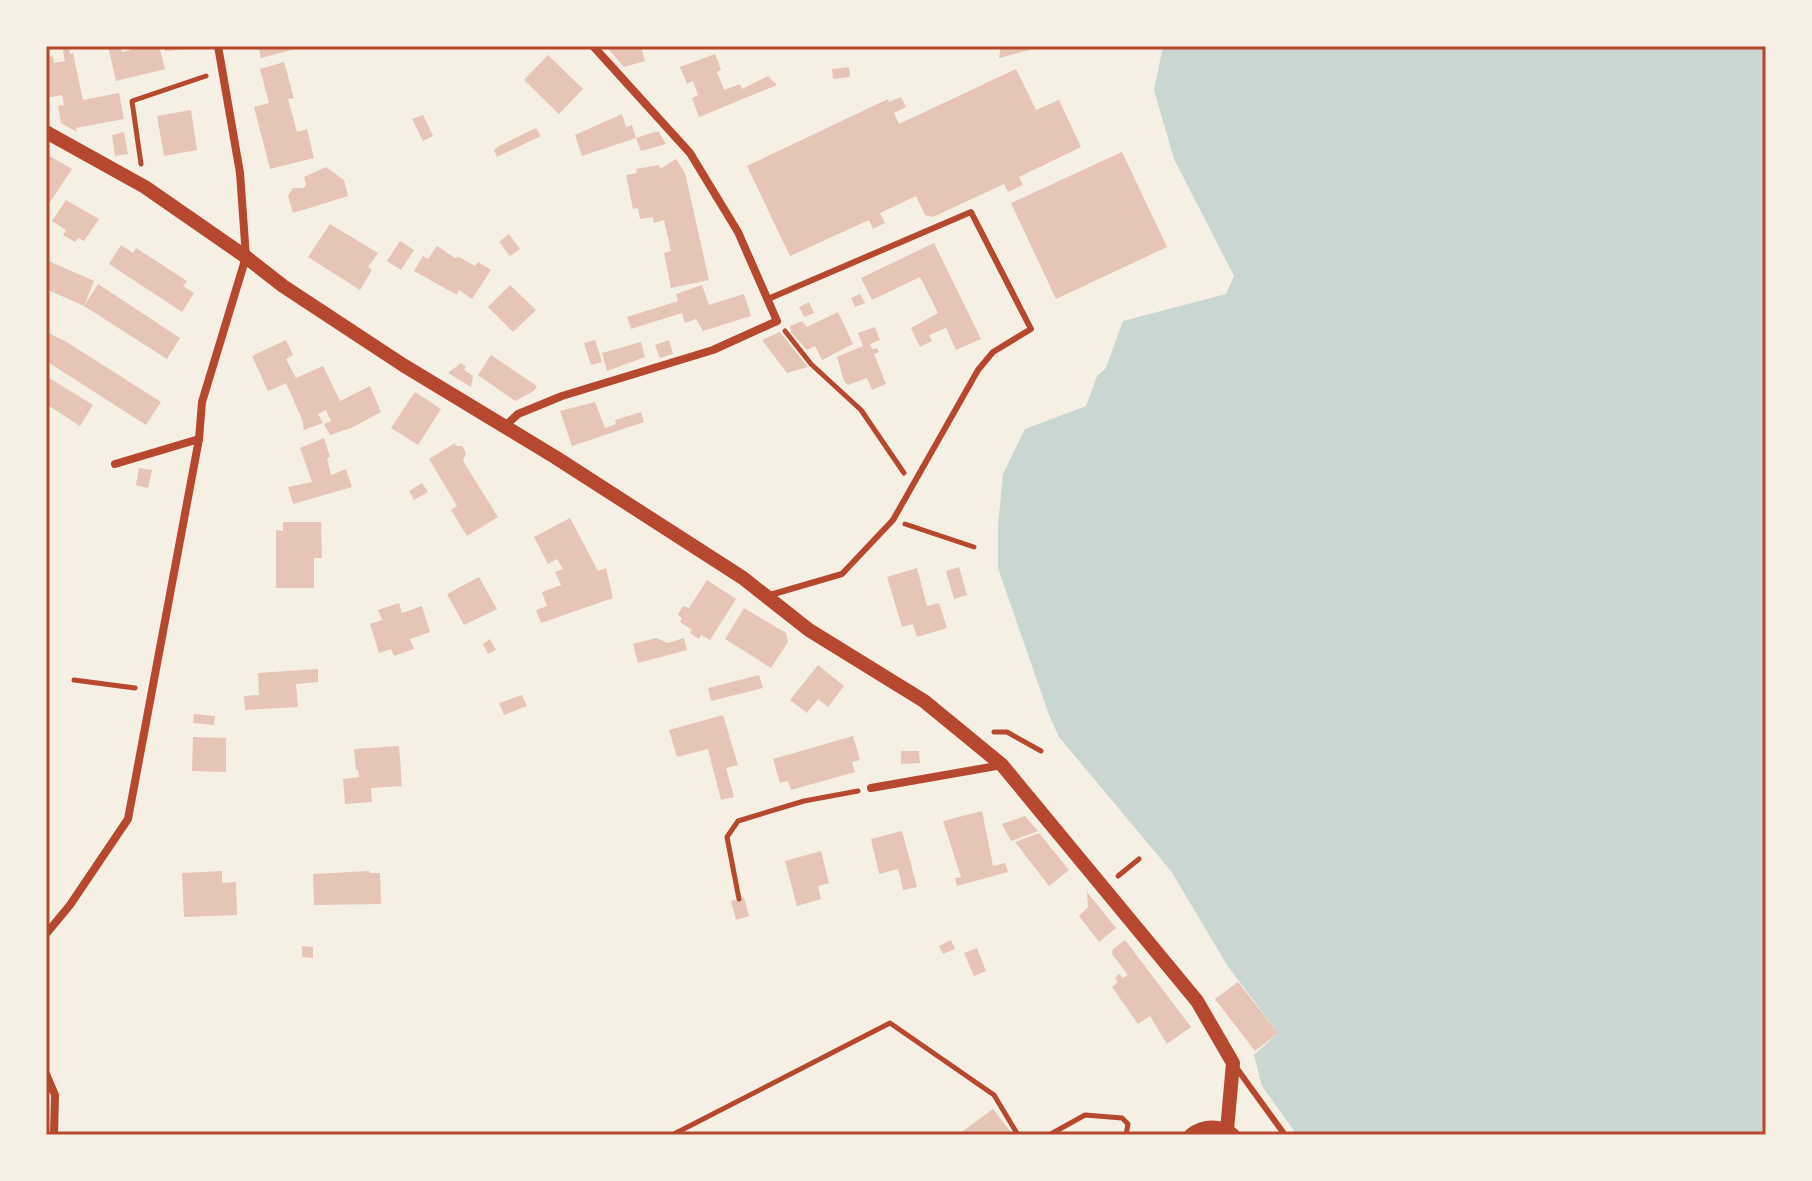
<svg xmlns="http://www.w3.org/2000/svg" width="1812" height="1181" font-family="Helvetica,sans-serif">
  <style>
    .water { fill: #c9d6d2 }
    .building { fill: #e6c5b7 }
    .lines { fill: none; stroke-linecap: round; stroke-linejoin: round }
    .path { stroke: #b5482f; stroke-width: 5 }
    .service { stroke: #b5482f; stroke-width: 6 }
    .minor { stroke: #b5482f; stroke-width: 8 }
    .tertiary { stroke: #b5482f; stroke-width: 14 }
    .neatline { fill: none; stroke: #b5482f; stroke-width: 3 }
  </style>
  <rect width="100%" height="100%" fill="#f6efe4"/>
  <!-- water -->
  <path class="water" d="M1163 46H1766V1135H1297L1262 1086 1254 1055 1278 1033 1227 965 1171 871 1059 737 1049 715 998 568V525L1003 474 1025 429 1086 406 1097 376 1106 368 1123 321 1226 294 1234 276 1174 159 1154 90Z"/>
  <!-- building -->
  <g class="building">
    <path d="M62 46H69L70 54 73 53 83 100 119 93 124 119 76 128 77 132 61 123 58 106 64 105 62 95 46 98V57L53 56 54 63 65 61Z"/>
    <path d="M108 46H120L122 52 131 50 130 46H159L165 69 116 81Z"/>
    <path d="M165 46H191V49L165 51Z"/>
    <path d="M258 46H303V47L261 58Z"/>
    <path d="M606 46H641L645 61 624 67Z"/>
    <path d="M1001 46H1033V49L999 58Z"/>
    <path d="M715 54 721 70 717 72 724 90 740 84 742 89 768 76 777 85 699 117 692 98 698 95 693 81 687 84 680 67Z"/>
    <path d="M548 55 583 89 559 114 524 80Z"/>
    <path d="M284 62 294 98 288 99 297 132 307 129 314 158 270 169 254 107 269 103 260 69Z"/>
    <path d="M849 67 850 77 833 79 832 69Z"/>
    <path d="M1016 69 1036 110 1059 100 1081 147 1019 177 1023 185 1008 192 1004 184 933 217 925 215 916 196 880 213 885 223 873 229 869 220 790 256 747 166 888 99 889 102 901 97 906 107 894 113 899 124Z"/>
    <path d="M191 110 197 150 164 156 157 116Z"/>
    <path d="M622 114 626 127 632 125 636 138 582 156 575 135Z"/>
    <path d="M423 115 433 136 423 141 412 119Z"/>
    <path d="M536 128 541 136 497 157 494 150 499 146Z"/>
    <path d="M658 131 666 144 641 151 636 138Z"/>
    <path d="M124 132 128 154 115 156 112 135Z"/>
    <path d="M1122 152 1167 247 1056 299 1011 203Z"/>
    <path d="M46 154 72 169 48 205 46 204Z"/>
    <path d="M676 159 685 173 709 280 671 288 664 253 671 251 664 220 654 223 653 217 640 219 638 208 633 209 626 175 637 173 636 169 659 165 660 169Z"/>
    <path d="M326 167 344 180 348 196 293 213 288 196 293 188H304L306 184 304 177Z"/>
    <path d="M66 200 99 219 84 241 78 238 75 242 63 235 66 230 52 221Z"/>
    <path d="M330 224 378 253 368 267 372 270 360 290 308 257Z"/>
    <path d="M509 234 520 249 510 256 499 242Z"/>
    <path d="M400 241 414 250 401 270 387 261Z"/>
    <path d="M934 243 981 339 956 350 946 328 929 335 932 341 920 347 911 328 938 313 920 277 872 300 861 278Z"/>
    <path d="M121 245 133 253 136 248 187 281 183 286 194 293 182 312 109 264Z"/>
    <path d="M437 246 455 258 459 257 475 266 478 262 491 270 472 299 459 290 457 295 414 271 423 256 428 259Z"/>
    <path d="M46 260 94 281 84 306 98 284 180 338 167 359 84 306 46 289Z"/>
    <path d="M510 285 536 310 513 332 488 307Z"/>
    <path d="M702 285 709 305 744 294 751 316 703 331 696 319 685 323 682 313 631 329 627 317 678 301 676 294Z"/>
    <path d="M860 294 865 303 855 307 851 298Z"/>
    <path d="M809 302 814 313 804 317 799 307Z"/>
    <path d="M838 312 853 344 822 360 815 346 807 350 791 332 790 326 802 321 807 327Z"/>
    <path d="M875 327 880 340 870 344 872 349 877 348 879 352 874 354 886 384 872 390 867 378 848 385 844 381 837 357 863 346 858 333Z"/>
    <path d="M46 332 65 341 161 402 146 425 46 361Z"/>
    <path d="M780 332 808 367 787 373 762 340Z"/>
    <path d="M286 340 293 355 286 359 296 378 323 366 340 401 370 386 381 412 351 428 330 435 324 424 331 421 326 410 318 414 323 423 304 430 302 419 286 383 268 391 252 356Z"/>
    <path d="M595 340 602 362 591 365 584 343Z"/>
    <path d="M669 340 673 354 660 358 655 345Z"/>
    <path d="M641 342 645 357 607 371 602 353Z"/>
    <path d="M491 355 537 386 534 391 515 401 478 375Z"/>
    <path d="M461 363 466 367 464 370 473 376 471 387 448 373Z"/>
    <path d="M46 376 93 405 80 426 46 404Z"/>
    <path d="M415 392 441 409 418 445 391 428Z"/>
    <path d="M595 402 605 428 616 424 615 420 641 412 644 422 572 446 560 411Z"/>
    <path d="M324 438 330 457 327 458 331 475 346 469 352 487 293 504 288 487 312 482 300 448Z"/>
    <path d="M455 443 456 446H462L466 453 463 461 498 517 467 536 451 510 457 506 429 459Z"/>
    <path d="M139 468 152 470 148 488 136 485Z"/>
    <path d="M422 483 428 492 414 500 409 491Z"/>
    <path d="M570 518 598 571 606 568 613 598 541 623 536 610 547 606 542 592 561 585 555 572 563 569 557 559 548 564 534 537Z"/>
    <path d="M283 522H321L322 558H314V588H276V530L283 531Z"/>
    <path d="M959 567 967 595 954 599 946 571Z"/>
    <path d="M917 568 927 606 939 603 947 628 917 637 913 624 902 627 887 577Z"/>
    <path d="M479 577 497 609 464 625 447 594Z"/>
    <path d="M707 580 736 599 710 640 701 635 699 639 690 633 692 630 680 622 682 619 678 614 683 606 689 608Z"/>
    <path d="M399 603 402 613 422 606 430 632 410 639 414 649 394 656 391 649 379 653 370 624 382 620 378 610Z"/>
    <path d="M744 608 786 633 788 642 771 668 725 639Z"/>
    <path d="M656 638 668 643 684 638 687 650 638 663 633 644Z"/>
    <path d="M490 639 496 650 488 654 483 644Z"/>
    <path d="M818 665 844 686 828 707 818 699 807 713 790 700Z"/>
    <path d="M318 669V682L296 684 298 707 245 710 244 696 259 695 258 673Z"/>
    <path d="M759 675 763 688 711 701 708 688Z"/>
    <path d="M522 695 527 706 504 715 499 703Z"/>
    <path d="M194 714 215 716 214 725 193 723Z"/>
    <path d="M723 715 738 765 726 768 734 797 721 800 708 749 677 757 669 730Z"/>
    <path d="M853 736 860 760 852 762 855 772 791 790 788 781 780 783 773 759Z"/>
    <path d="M193 737 226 738V772L192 771Z"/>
    <path d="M399 746 402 786 371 788 372 802 345 804 343 779 359 777 358 770H356L354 749Z"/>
    <path d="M901 751H919L920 763 901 764Z"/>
    <path d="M982 811 993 866 1005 863 1008 872 957 886 955 878 961 877 943 821Z"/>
    <path d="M1025 816 1038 831 1011 841 1002 824Z"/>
    <path d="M902 831 917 887 903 890 898 869 879 874 871 839Z"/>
    <path d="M1039 833 1069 870 1049 886 1015 842Z"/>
    <path d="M821 851 829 883 818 886 821 899 797 906 785 861Z"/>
    <path d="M222 871V883L236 882 237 915 184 917 182 873Z"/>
    <path d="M369 871 370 873H380L381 904 314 905 313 874Z"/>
    <path d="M1087 892 1116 928 1099 942 1079 916 1088 907Z"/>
    <path d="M744 898 749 916 736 920 731 901Z"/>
    <path d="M951 940 955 949 943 954 939 946Z"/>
    <path d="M1125 940 1191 1027 1167 1044 1150 1016 1138 1024 1112 987 1118 982 1115 978 1119 974 1123 978 1128 975 1112 954 1113 949Z"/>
    <path d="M302 946 313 947V958L302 957Z"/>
    <path d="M977 948 986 971 974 976 964 953Z"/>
    <path d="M1238 982 1278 1033 1255 1051 1215 999Z"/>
    <path d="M993 1109 1013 1135H966L963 1131Z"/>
  </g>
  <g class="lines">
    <!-- path -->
    <g class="path">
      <path d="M141 164 132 101 206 76"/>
      <path d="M785 331 811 364 861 410 904 473"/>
      <path d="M905 524 974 547"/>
      <path d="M74 680 135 688"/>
      <path d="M994 732H1007L1041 751"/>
      <path d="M1118 876 1139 859"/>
      <path d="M739 899 727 837 738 821 804 801 858 791"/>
      <path d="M672 1135 890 1023 994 1095 1018 1135"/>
      <path d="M1049 1135 1085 1115 1122 1118 1128 1124 1126 1135"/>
    </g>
    <!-- service -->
    <g class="service">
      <path d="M768 299 971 212 1031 329 993 352 978 370 893 520 842 574 770 595"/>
      <path d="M1235 1066 1285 1135"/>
    </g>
    <!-- minor -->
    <g class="minor">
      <path d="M504 427 518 414 562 396 713 350 777 321 738 232 690 153 593 46"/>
      <path d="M115 464 199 439"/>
      <path d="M871 788 1002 765"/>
      <path d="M46 934 70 905 128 819 199 439 202 402 246 257 240 173 218 46"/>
      <path d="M46 1074 55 1095 54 1135"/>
    </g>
    <!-- tertiary -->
    <g class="tertiary">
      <path d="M46 132 145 187 246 257 283 286 403 365 555 457 743 578 809 630 924 701 1002 765 1197 1001 1233 1063 1227 1130"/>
      <path d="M1191 1135C1204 1125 1220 1125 1233 1135"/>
    </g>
  </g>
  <!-- border -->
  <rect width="1812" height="1181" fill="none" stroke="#f6efe4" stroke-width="96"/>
  <rect x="48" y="48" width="1716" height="1085" class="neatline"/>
</svg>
